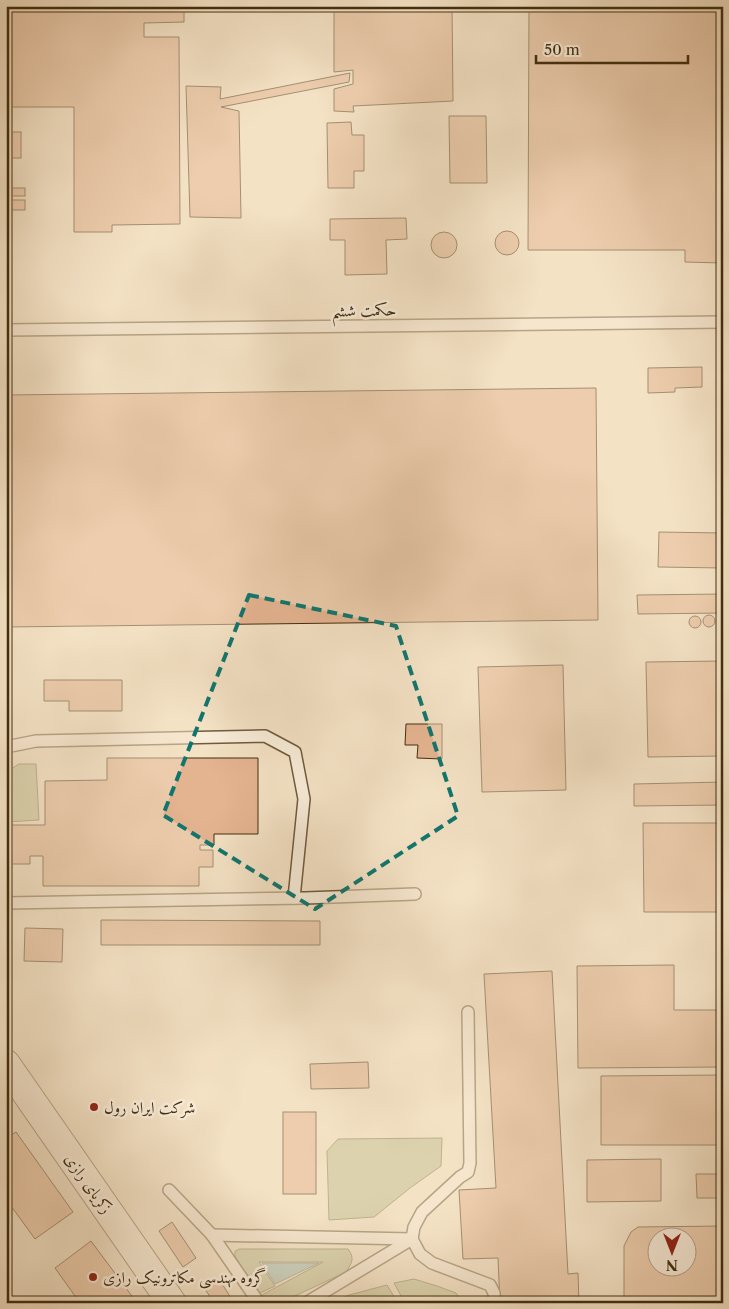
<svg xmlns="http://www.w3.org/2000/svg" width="729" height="1309" font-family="'Libre Caslon Text',Amiri,serif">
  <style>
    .green { fill: #bec292; stroke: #807850 }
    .water { fill: #9cbdb5; stroke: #788473 }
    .building { fill: #e4b490; stroke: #422e0f; fill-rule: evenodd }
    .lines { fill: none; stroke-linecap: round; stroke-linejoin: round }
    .service-casing { stroke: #6e5b3c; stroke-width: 14 }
    .tertiary-casing { stroke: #6e5b3c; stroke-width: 30 }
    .service { stroke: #f8ecd9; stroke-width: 11 }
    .tertiary { stroke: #f8ecd9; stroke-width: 28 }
    .marked { fill: none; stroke: #0f766e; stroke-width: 4; stroke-dasharray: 10 6; stroke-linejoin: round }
    .poi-dot { fill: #8f2418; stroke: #f8ecd9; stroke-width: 2 }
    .labels { text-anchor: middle; stroke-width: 5; stroke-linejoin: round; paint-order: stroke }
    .street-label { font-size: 16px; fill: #422e0f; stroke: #f8ecd9 }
    .poi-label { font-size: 16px; fill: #422e0f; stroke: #f8ecd9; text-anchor: start }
  </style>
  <rect width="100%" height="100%" fill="#f4e2c5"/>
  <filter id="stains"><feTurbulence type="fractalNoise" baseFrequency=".004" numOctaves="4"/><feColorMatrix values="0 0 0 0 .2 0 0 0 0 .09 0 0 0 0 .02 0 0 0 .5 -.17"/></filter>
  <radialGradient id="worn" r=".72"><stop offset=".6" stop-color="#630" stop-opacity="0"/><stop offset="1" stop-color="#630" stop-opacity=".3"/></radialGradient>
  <!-- green -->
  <g class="green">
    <path d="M19 764H36L39 820 6 822V772Z"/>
    <path d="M442 1138 441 1166 410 1188 374 1217 329 1220 327 1151 338 1139Z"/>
    <path d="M239 1249H348C355 1258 352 1263 346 1272L280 1303H265L262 1295 323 1262H259L275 1286 258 1294 235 1256V1251Z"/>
    <path d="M414 1279 437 1286 456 1293 463 1303H405L394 1283Z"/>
    <path d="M387 1285 398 1303H331L349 1295Z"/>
  </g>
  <!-- water -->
  <path class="water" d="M262 1263H319L275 1284Z"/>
  <!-- building -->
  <g class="building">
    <path d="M6 6H184V22L144 23V37H179L180 224 112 225V232H74V107H6Z"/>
    <path d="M334 6H452L453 101 353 106 354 112 334 111V89L353 84V70L334 72Z"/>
    <path d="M529 6H723L722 263 685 262V250H528Z"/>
    <path d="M350 73 349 82 221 107 239 111 241 218 190 217 186 86 221 87 220 99Z"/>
    <path d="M449 116H486L487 183H450Z"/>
    <path d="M351 122 352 135H364V171H354V188H328L327 123Z"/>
    <rect x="6" y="132" width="15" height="26"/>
    <rect x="6" y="188" width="19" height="8"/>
    <rect x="6" y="200" width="19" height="10"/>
    <path d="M406 218 407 239 386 240 387 274 345 275V240H330V219Z"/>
    <circle cx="507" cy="243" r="12"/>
    <circle cx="444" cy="245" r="13"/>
    <path d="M702 367V387L675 388V392L648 393V368Z"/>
    <path d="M596 388 598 620 6 627V395Z"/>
    <path d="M659 532 723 533V568L658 567Z"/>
    <path d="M723 594V613L638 614 637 595Z"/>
    <circle cx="709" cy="621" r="6"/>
    <circle cx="695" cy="622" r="6"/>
    <path d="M723 661V756L648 757 646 662Z"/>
    <path d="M563 665 566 790 482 792 478 667Z"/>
    <path d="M44 680H122V711H69V701H44Z"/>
    <path d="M406 724H442V759L417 758 418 745H405Z"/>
    <path d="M107 758H258V834H214V845H200V850H213V867H199V886H43V856H30V864H6V825H45V781L107 780Z"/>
    <path d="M723 782V805L634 806V784Z"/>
    <path d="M643 823H723V912H644Z"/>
    <path d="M101 920 320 921V945H101Z"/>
    <path d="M25 928 63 929 62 962 24 961Z"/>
    <path d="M674 965V1010H723V1067L578 1068 577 966Z"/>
    <path d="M552 971 568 1274 578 1273 579 1303H500L498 1258 463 1259 459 1190 496 1188 484 974Z"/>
    <path d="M368 1062 369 1088 311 1089 310 1064Z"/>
    <path d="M723 1075V1145H601V1076Z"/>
    <rect x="283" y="1112" width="33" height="82"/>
    <path d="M16 1132 73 1212 35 1239 6 1199V1138Z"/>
    <path d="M661 1159V1201L587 1202V1160Z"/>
    <path d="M696 1174H723V1198H697Z"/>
    <path d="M172 1222 196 1258 183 1267 159 1231Z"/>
    <path d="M723 1226V1303H624V1246L631 1232 638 1227ZM656 1236H686V1266H656Z"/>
    <path d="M91 1241 137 1303H80L55 1268Z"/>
    <path d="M219 1279 234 1303H214L205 1289Z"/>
  </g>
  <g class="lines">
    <defs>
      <g id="service">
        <path d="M6 330 723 322"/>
        <path d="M6 747 36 741 265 736 295 752 304 799 294 898"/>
        <path d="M6 903 305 898 415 894"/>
        <path d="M468 1012 470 1163 468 1172 460 1177 422 1212 414 1227 412 1239 420 1254 432 1263 490 1285 494 1293 495 1303"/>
        <path d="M169 1190 212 1235 259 1303"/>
        <path d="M212 1235 412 1239"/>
        <path d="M306 1303 412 1239"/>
      </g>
      <path id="tertiary" d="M6 1064 172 1303"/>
    </defs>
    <!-- service casing -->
    <use href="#service" class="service-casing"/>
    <!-- tertiary casing -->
    <use href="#tertiary" class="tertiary-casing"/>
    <!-- service -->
    <use href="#service" class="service"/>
    <!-- tertiary -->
    <use href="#tertiary" class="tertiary"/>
  </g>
  <!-- marked area -->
  <path d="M0 0H729V1309H0ZM249 595 396 626 458 816 315 909 163 815Z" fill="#f4e2c5" fill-opacity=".55" fill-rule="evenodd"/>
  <path class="marked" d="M249 595 396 626 458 816 315 909 163 815Z"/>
  <!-- markers -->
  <g class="poi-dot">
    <circle cx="94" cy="1107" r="5"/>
    <circle cx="93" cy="1277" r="5"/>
  </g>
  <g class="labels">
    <!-- street labels -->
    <g class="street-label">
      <text transform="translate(364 310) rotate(-1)" y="6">حکمت ششم</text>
      <text transform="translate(89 1183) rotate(55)" y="6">زکریای رازی</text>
    </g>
    <!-- poi labels -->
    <g class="poi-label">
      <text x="104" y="1113">شرکت ایران رول</text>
      <text x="103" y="1283">گروه مهندسی مکاترونیک رازی</text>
    </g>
  </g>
  <!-- margin -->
  <rect width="729" height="1309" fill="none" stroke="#f4e2c5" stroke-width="25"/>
  <rect x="8" y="8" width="714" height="1294" fill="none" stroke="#422e0f" stroke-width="2.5"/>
  <rect x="12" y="12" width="704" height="1284" fill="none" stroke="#422e0f"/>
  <!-- north arrow -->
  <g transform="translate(672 1252) rotate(180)"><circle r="24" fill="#f8ecd9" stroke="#afa088"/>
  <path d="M0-4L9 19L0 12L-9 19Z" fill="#8f2418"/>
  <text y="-8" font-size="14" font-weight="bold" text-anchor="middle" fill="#422e0f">N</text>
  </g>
  <!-- scale -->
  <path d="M536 55v8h152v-8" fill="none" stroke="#422e0f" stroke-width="2.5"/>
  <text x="544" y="55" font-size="15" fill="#422e0f" stroke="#f8ecd9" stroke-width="4" paint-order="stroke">50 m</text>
  <rect width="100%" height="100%" filter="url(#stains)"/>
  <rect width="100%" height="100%" fill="url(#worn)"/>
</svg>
